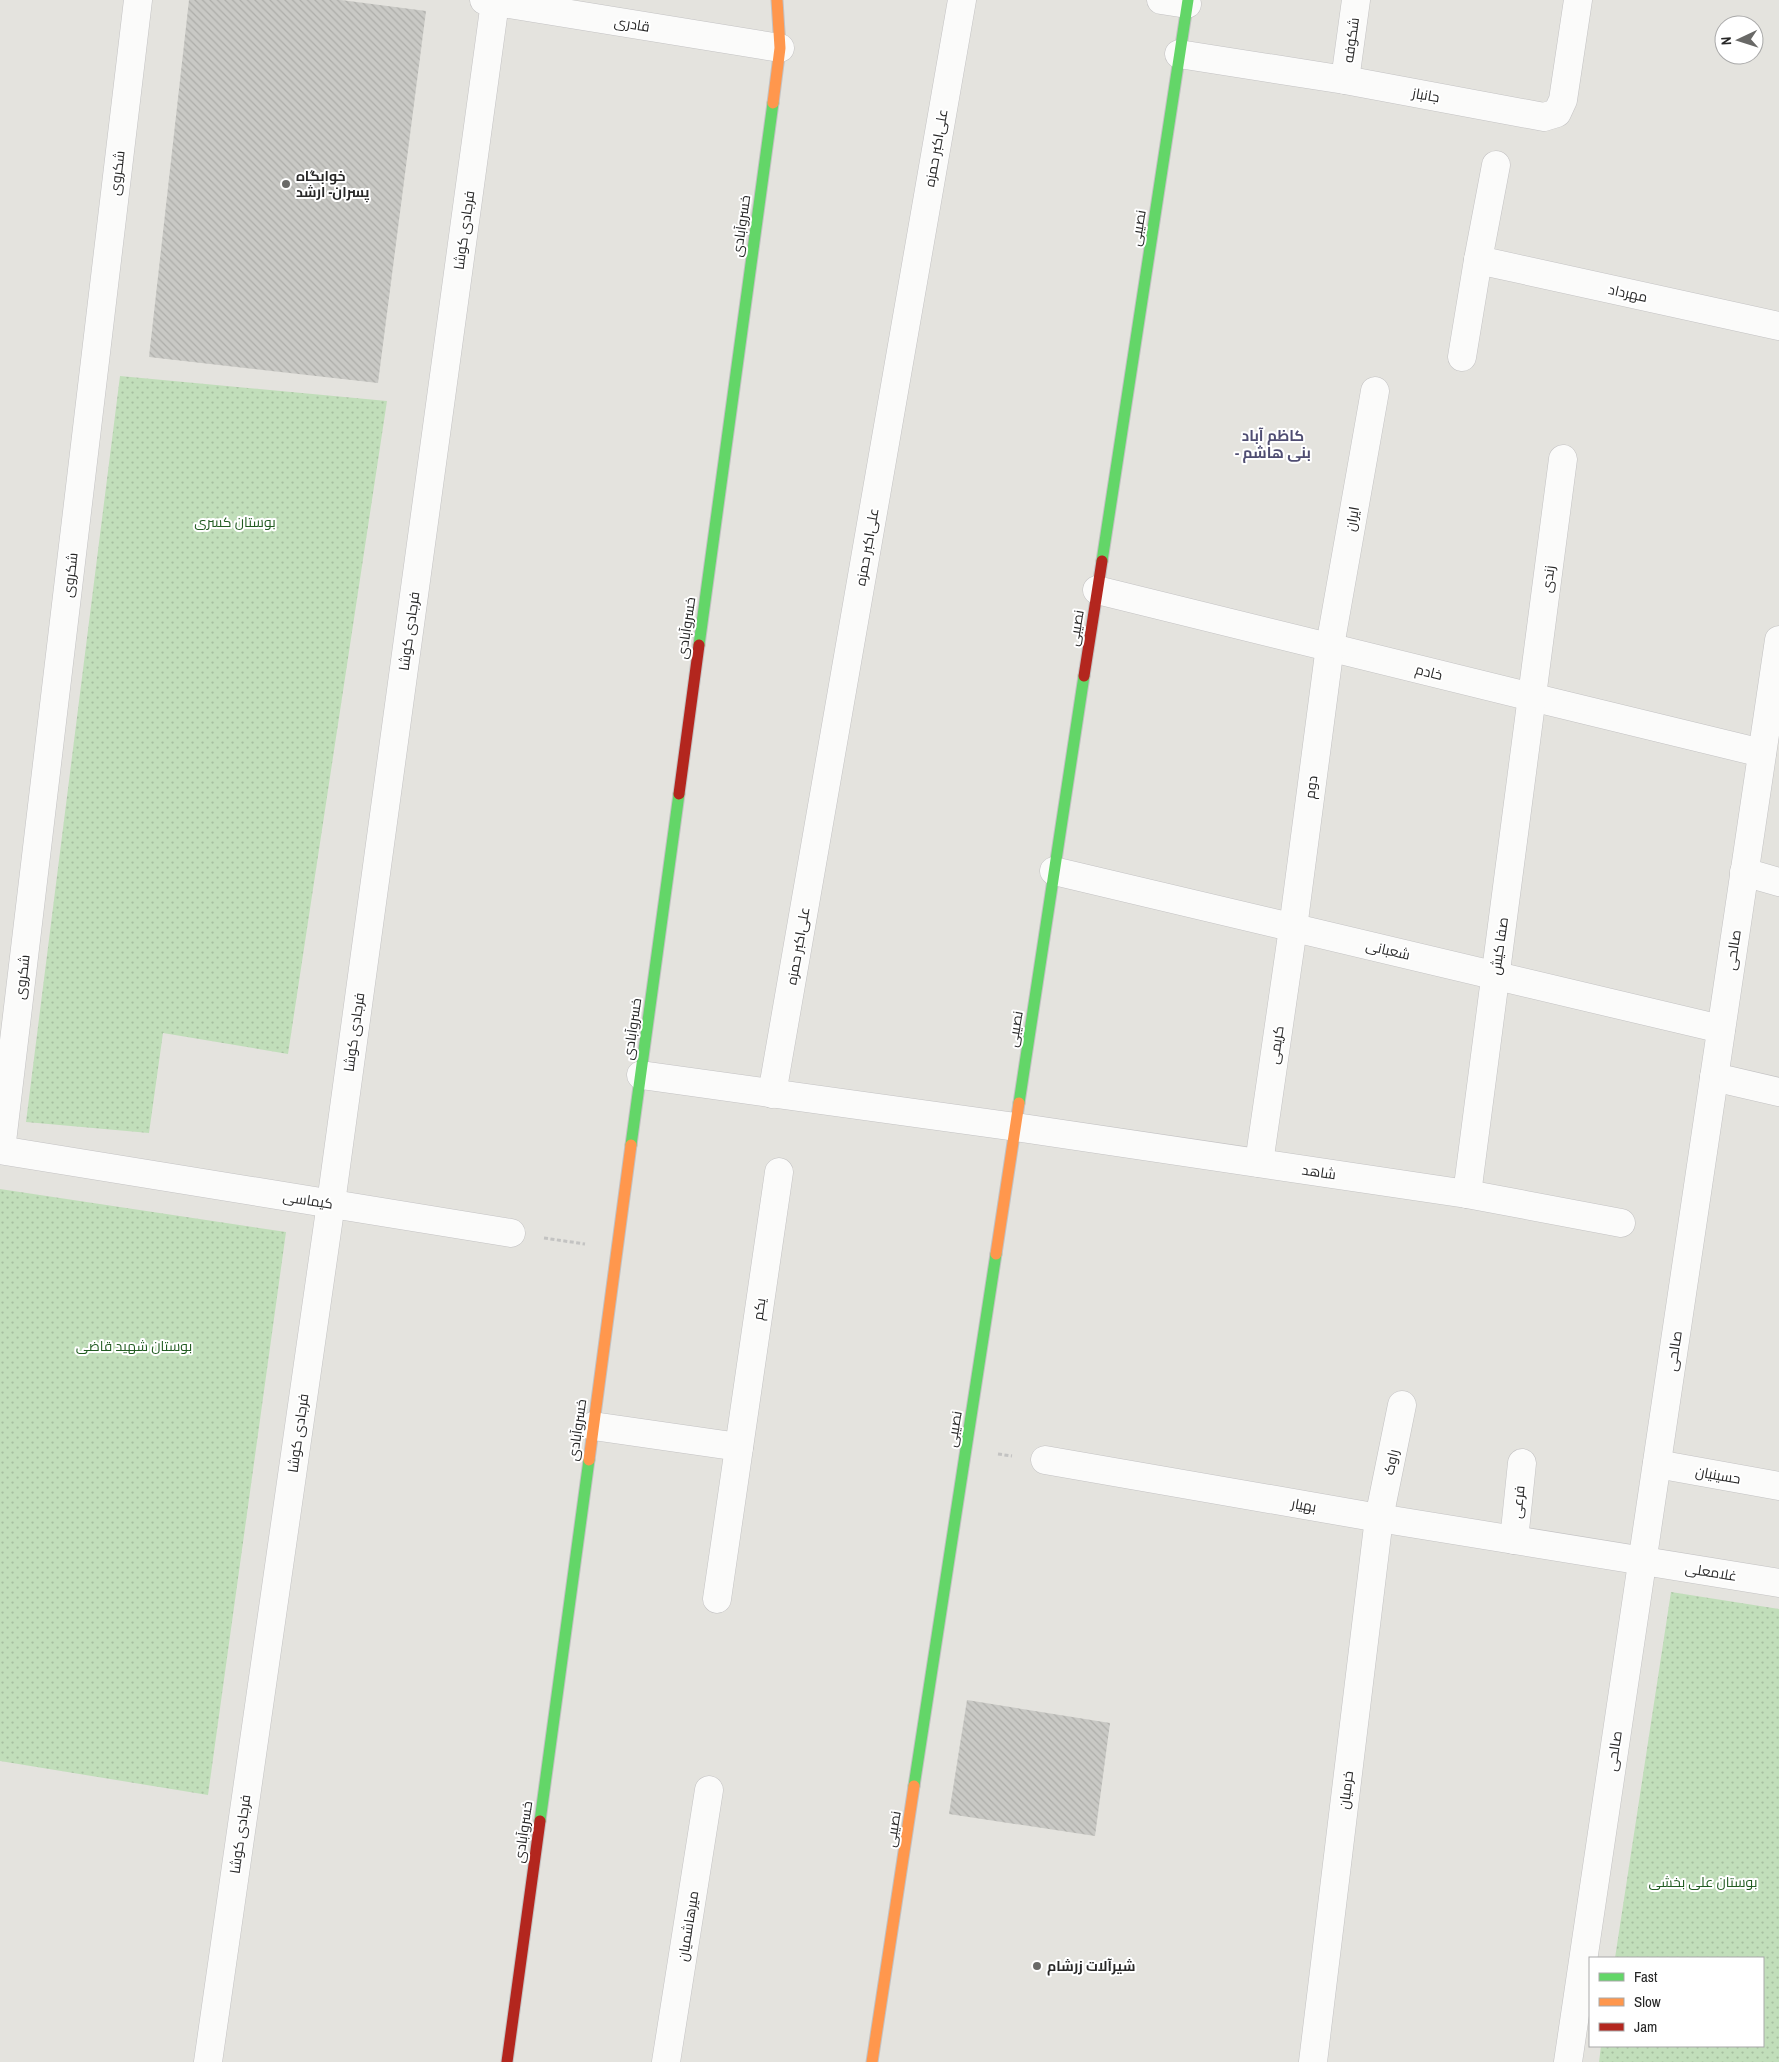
<svg xmlns="http://www.w3.org/2000/svg" width="1779" height="2062" font-family="'Archivo Narrow',Cairo,sans-serif">
  <style>
    .green { fill: url(#green-dots) }
    .building { fill: url(#building-back-hatch) }
    .lines { fill: none; stroke-linecap: round; stroke-linejoin: round }
    .street-casing { stroke: #c3c2c3; stroke-width: 29 }
    .fast-casing { stroke: #c3c2c3; stroke-width: 13 }
    .slow-casing { stroke: #c3c2c3; stroke-width: 13 }
    .jam-casing { stroke: #c3c2c3; stroke-width: 13 }
    .path { stroke: #c3c3c2; stroke-width: 3; stroke-dasharray: 4 2.5; stroke-linecap: butt }
    .street { stroke: #fbfbfa; stroke-width: 28 }
    .fast { stroke: #63d668; stroke-width: 11 }
    .slow { stroke: #ff974d; stroke-width: 11 }
    .jam { stroke: #b3261e; stroke-width: 11 }
    .poi-dot { fill: #696967; stroke: #fff; stroke-width: 2 }
    .labels { text-anchor: middle; stroke-width: 4; stroke-linejoin: round; paint-order: stroke }
    .street-label { font-size: 14px; fill: #272727; stroke: #fff }
    .poi-label { font-size: 14px; font-weight: bold; fill: #272727; stroke: #fff; text-anchor: start }
    .park-label { font-size: 14px; fill: #215b21; stroke: #fff }
    .neighbourhood-label { font-size: 15px; font-weight: bold; fill: #4f4d72; stroke: #fff }
  </style>
  <defs>
    <pattern id="green-dots" width="8" height="8" patternUnits="userSpaceOnUse" patternTransform="scale(1.25)"><rect width="8" height="8" fill="#c1deba"/><path d="M2 2h.1M6 6h.1" fill="none" stroke="#a6bea0" stroke-width="1.8" stroke-linecap="round"/></pattern>
    <pattern id="building-back-hatch" width="6" height="6" patternUnits="userSpaceOnUse" patternTransform="scale(1.25)"><rect width="6" height="6" fill="#c9c9c5"/><path d="M-1 5l2 2M0 0l6 6M5-1l2 2" fill="none" stroke="#adada9"/></pattern>
  </defs>
  <rect width="100%" height="100%" fill="#e4e3de"/>
  <!-- green -->
  <g class="green">
    <path d="M120 376 387 401 288 1054 163 1033 149 1133 26 1122Z"/>
    <path d="M0 1189 286 1232 208 1795 0 1761Z"/>
    <path d="M1671 1592 1779 1609V2062H1599L1601 2046H1763V1958H1615Z"/>
  </g>
  <!-- building -->
  <g class="building">
    <path d="M189 0H341L426 11 378 383 149 357Z"/>
    <path d="M967 1700 1110 1723 1095 1836 949 1814Z"/>
  </g>
  <g class="lines">
    <defs>
      <g id="street">
        <path d="M484 0 780 48"/>
        <path d="M1161 0 1187 4"/>
        <path d="M1179 54 1345 80 1544 117 1557 113 1563 100 1578 0"/>
        <path d="M1345 80 1356 0"/>
        <path d="M1478 260 1779 326"/>
        <path d="M1462 357 1478 260 1496 165"/>
        <path d="M1097 590C1319 644 1540 700 1762 753"/>
        <path d="M1054 871 1721 1029"/>
        <path d="M1744 872 1779 882"/>
        <path d="M641 1075 1016 1127 1467 1194 1621 1223"/>
        <path d="M1714 1077 1779 1092"/>
        <path d="M772 1094 962 0"/>
        <path d="M0 1150 511 1233"/>
        <path d="M1 1150 138 0"/>
        <path d="M1259 1163 1293 928 1330 646 1375 391"/>
        <path d="M1467 1194C1498 949 1533 705 1563 459"/>
        <path d="M593 1426 739 1447"/>
        <path d="M1045 1460 1379 1518 1779 1583"/>
        <path d="M1657 1464 1779 1486"/>
        <path d="M1514 1540 1522 1463"/>
        <path d="M717 1599 779 1172"/>
        <path d="M208 2062 331 1203 495 2"/>
        <path d="M666 2062 709 1790"/>
        <path d="M1313 2062 1379 1518 1402 1405"/>
        <path d="M1568 2062 1779 640"/>
      </g>
      <g id="fast">
        <path d="M1102 561 1188 0"/>
        <path d="M699 645 773 103"/>
        <path d="M1019 1103 1084 676"/>
        <path d="M631 1145 679 794"/>
        <path d="M914 1786 996 1254"/>
        <path d="M540 1821 589 1460"/>
      </g>
      <g id="slow">
        <path d="M773 103 780 48 777 0"/>
        <path d="M996 1254 1019 1103"/>
        <path d="M589 1460 631 1145"/>
        <path d="M872 2062 914 1786"/>
      </g>
      <g id="jam">
        <path d="M1084 676 1102 561"/>
        <path d="M679 794 699 645"/>
        <path d="M507 2062 540 1821"/>
      </g>
    </defs>
    <!-- street casing -->
    <use href="#street" class="street-casing"/>
    <!-- fast casing -->
    <use href="#fast" class="fast-casing"/>
    <!-- slow casing -->
    <use href="#slow" class="slow-casing"/>
    <!-- jam casing -->
    <use href="#jam" class="jam-casing"/>
    <!-- path -->
    <g class="path">
      <path d="M544 1238 585 1244"/>
      <path d="M998 1454 1012 1456"/>
    </g>
    <!-- street -->
    <use href="#street" class="street"/>
    <!-- fast -->
    <use href="#fast" class="fast"/>
    <!-- slow -->
    <use href="#slow" class="slow"/>
    <!-- jam -->
    <use href="#jam" class="jam"/>
  </g>
  <!-- markers -->
  <g class="poi-dot">
    <circle cx="286" cy="184" r="5"/>
    <circle cx="1037" cy="1966" r="5"/>
  </g>
  <g class="labels">
    <!-- street labels -->
    <g class="street-label">
      <text transform="translate(632 24) rotate(9)" y="5">قادری</text>
      <text transform="translate(1351 40) rotate(-82)" y="5">شکوفه</text>
      <text transform="translate(1426 95) rotate(10)" y="5">جانباز</text>
      <text transform="translate(936 148) rotate(-80)" y="5">علی‌اکبر حمزه</text>
      <text transform="translate(117 173) rotate(-83)" y="5">شکروی</text>
      <text transform="translate(741 226) rotate(-82)" y="5">خسروآبادی</text>
      <text transform="translate(1138 228) rotate(-81)" y="5">نصیبی</text>
      <text transform="translate(464 230) rotate(-82)" y="5">فرجادی کوشا</text>
      <text transform="translate(1628 293) rotate(12)" y="5">مهرداد</text>
      <text transform="translate(1352 519) rotate(-80)" y="5">ایران</text>
      <text transform="translate(867 547) rotate(-80)" y="5">علی‌اکبر حمزه</text>
      <text transform="translate(70 575) rotate(-83)" y="5">شکروی</text>
      <text transform="translate(1548 579) rotate(-83)" y="5">زندی</text>
      <text transform="translate(686 628) rotate(-82)" y="5">خسروآبادی</text>
      <text transform="translate(1076 628) rotate(-81)" y="5">نصیبی</text>
      <text transform="translate(409 631) rotate(-82)" y="5">فرجادی کوشا</text>
      <text transform="translate(1429 672) rotate(14)" y="5">خادم</text>
      <text transform="translate(1311 787) rotate(-82)" y="5">دوم</text>
      <text transform="translate(798 946) rotate(-80)" y="5">علی‌اکبر حمزه</text>
      <text transform="translate(1499 946) rotate(-82)" y="5">صفا کیش</text>
      <text transform="translate(1388 950) rotate(13)" y="5">شعبانی</text>
      <text transform="translate(1733 950) rotate(-82)" y="5">صالحی</text>
      <text transform="translate(22 977) rotate(-83)" y="5">شکروی</text>
      <text transform="translate(632 1029) rotate(-82)" y="5">خسروآبادی</text>
      <text transform="translate(1015 1029) rotate(-81)" y="5">نصیبی</text>
      <text transform="translate(354 1032) rotate(-82)" y="5">فرجادی کوشا</text>
      <text transform="translate(1276 1045) rotate(-82)" y="5">کریمی</text>
      <text transform="translate(1319 1172) rotate(8)" y="5">شاهد</text>
      <text transform="translate(308 1200) rotate(9)" y="5">کیماسی</text>
      <text transform="translate(759 1309) rotate(-82)" y="5">یکم</text>
      <text transform="translate(1674 1351) rotate(-82)" y="5">صالحی</text>
      <text transform="translate(954 1429) rotate(-81)" y="5">نصیبی</text>
      <text transform="translate(577 1430) rotate(-82)" y="5">خسروآبادی</text>
      <text transform="translate(298 1433) rotate(-82)" y="5">فرجادی کوشا</text>
      <text transform="translate(1391 1462) rotate(-78)" y="5">راوک</text>
      <text transform="translate(1718 1475) rotate(10)" y="5">حسینیان</text>
      <text transform="translate(1518 1502) rotate(-84)" y="5">فرعی</text>
      <text transform="translate(1304 1505) rotate(10)" y="5">بهیار</text>
      <text transform="translate(1711 1572) rotate(9)" y="5">غلامعلی</text>
      <text transform="translate(1614 1751) rotate(-82)" y="5">صالحی</text>
      <text transform="translate(1346 1790) rotate(-83)" y="5">خرمیان</text>
      <text transform="translate(893 1829) rotate(-81)" y="5">نصیبی</text>
      <text transform="translate(523 1832) rotate(-82)" y="5">خسروآبادی</text>
      <text transform="translate(240 1834) rotate(-82)" y="5">فرجادی کوشا</text>
      <text transform="translate(688 1926) rotate(-81)" y="5">میرهاشمیان</text>
    </g>
    <!-- poi labels -->
    <g class="poi-label">
      <text x="296" y="181">خوابگاه<tspan x="296" dy="16">پسران- ارشد</tspan></text>
      <text x="1047" y="1971">شیرآلات زرشام</text>
    </g>
    <!-- park labels -->
    <g class="park-label">
      <text x="235" y="527">بوستان کسری</text>
      <text x="134" y="1351">بوستان شهید قاضی</text>
      <text x="1703" y="1887">بوستان علی بخشی</text>
    </g>
    <!-- neighbourhood labels -->
    <g class="neighbourhood-label">
      <text x="1273" y="441">کاظم آباد<tspan x="1273" dy="17">- بنی هاشم</tspan></text>
    </g>
  </g>
  <!-- legend -->
  <rect x="1589" y="1957" width="175" height="90" fill="#ffffff" stroke="#a9a9a9"/>
  <rect x="1599" y="1973" width="25" height="8" fill="#63d668" stroke="#a9a9a9"/>
  <text x="1634" y="1982" font-size="15" fill="#272727">Fast</text>
  <rect x="1599" y="1998" width="25" height="8" fill="#ff974d" stroke="#a9a9a9"/>
  <text x="1634" y="2007" font-size="15" fill="#272727">Slow</text>
  <rect x="1599" y="2023" width="25" height="8" fill="#b3261e" stroke="#a9a9a9"/>
  <text x="1634" y="2032" font-size="15" fill="#272727">Jam</text>
  <!-- north arrow -->
  <g transform="translate(1739 40) rotate(266)"><circle r="24" fill="#ffffff" stroke="#a9a9a9"/>
  <path d="M0-4L9 19L0 12L-9 19Z" fill="#696967"/>
  <text y="-8" font-size="14" font-weight="bold" text-anchor="middle" fill="#272727">N</text>
  </g>
</svg>
